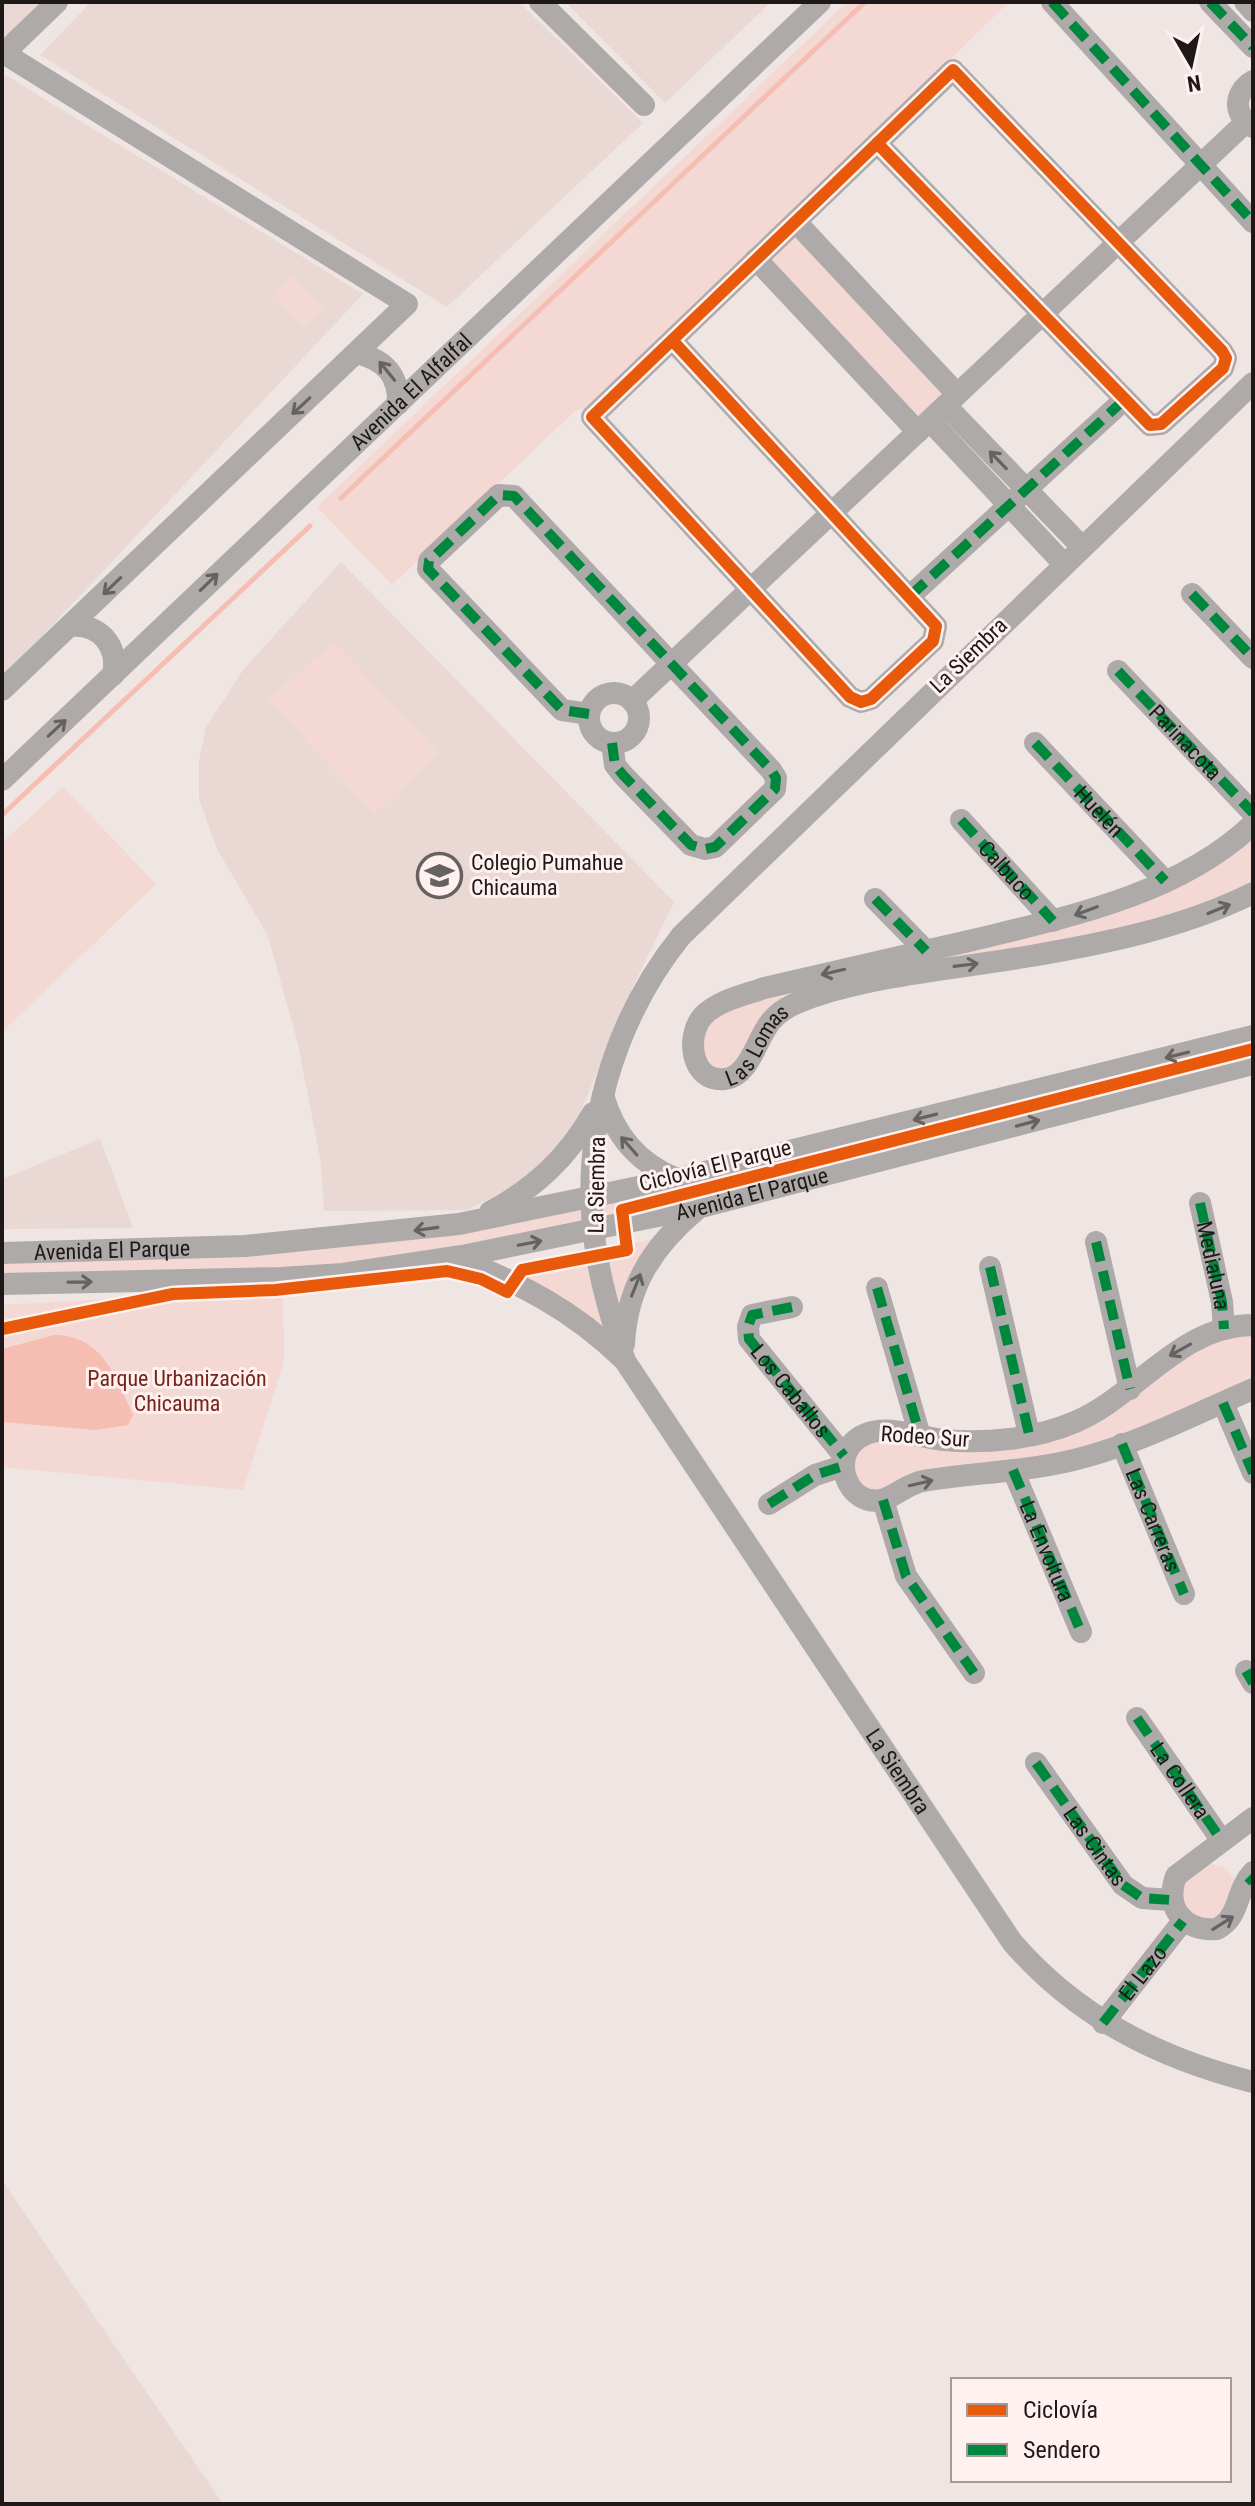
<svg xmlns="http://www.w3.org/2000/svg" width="1255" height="2506" font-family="'Roboto Condensed',sans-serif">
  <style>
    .built { fill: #e9d8d4 }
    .green { fill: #f3d8d3 }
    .water { fill: #f6beb3 }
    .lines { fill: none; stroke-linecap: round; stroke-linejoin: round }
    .stream { stroke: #f6beb3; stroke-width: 5 }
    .minor { stroke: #aeaaaa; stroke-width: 22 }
    .quiet { stroke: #00873e; stroke-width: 10; stroke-dasharray: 20 10; stroke-linecap: butt }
    .cycleway-casing { stroke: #fef1ef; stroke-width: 17 }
    .cycleway { stroke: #e8590c; stroke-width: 12 }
    .oneway { stroke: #666261 }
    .labels { text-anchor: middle; stroke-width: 6; stroke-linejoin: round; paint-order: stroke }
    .street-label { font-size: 22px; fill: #1e1918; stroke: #fef1ef }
    .poi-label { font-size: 22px; fill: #1e1918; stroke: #fef1ef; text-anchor: start }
    .park-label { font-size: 22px; fill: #7a2418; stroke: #fef1ef }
  </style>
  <rect width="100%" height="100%" fill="#efe6e4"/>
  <!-- built -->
  <g class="built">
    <path d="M2 2H42L8 37 2 33Z"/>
    <path d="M91 2H519L643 123 447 307 40 55Z"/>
    <path d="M565 2H771L665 103Z"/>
    <path d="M2 73 363 294 2 679Z"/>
    <path d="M341 562 674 902 629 995 573 1130 523 1182 467 1210 324 1211 321 1163 298 1044 268 936 217 849 199 799V761L206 727 243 670Z"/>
    <path d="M100 1139 133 1228 2 1229V1179Z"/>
    <path d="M2 2180 84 2301 223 2504H2Z"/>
  </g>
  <!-- green -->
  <g class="green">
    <path d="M847 2H1009L593 407 576 410 392 585 317 507Z"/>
    <path d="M795 235 946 394 921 418 769 260Z"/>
    <path d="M292 275 324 310 304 328 272 293Z"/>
    <path d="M334 641 439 754 374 814 268 700Z"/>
    <path d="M63 787 156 884 2 1032V843Z"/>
    <path d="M1253 830V889L1196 914 816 992 743 1062 718 1075 701 1057 707 1024 729 1006 1071 921Z"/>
    <path d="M1253 1042V1059L591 1225 364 1262 273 1271 2 1279V1260L444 1233Z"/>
    <path d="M652 1239 618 1308 604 1249Z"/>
    <path d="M585 1257 605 1332 514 1271Z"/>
    <path d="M283 1289 284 1362 243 1490 2 1467V1305Z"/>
    <path d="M1253 1330V1383L1130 1437 883 1495 862 1491 848 1457 859 1444 1077 1426 1185 1353Z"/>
    <path d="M1206 1863 1225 1868 1238 1883 1233 1913 1195 1923 1176 1889Z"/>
  </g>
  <!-- water -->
  <path class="water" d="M54 1335C102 1335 116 1377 133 1415L128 1425 96 1430 2 1422V1349Z"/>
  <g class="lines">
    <!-- stream -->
    <g class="stream">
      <path d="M341 498 865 2"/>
      <path d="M2 815 310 526"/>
    </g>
    <!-- minor -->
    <g class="minor">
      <path d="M540 2 644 105"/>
      <path d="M1052 2 1253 222"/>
      <path d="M1210 2 1253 47"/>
      <path d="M1245 2 1253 11"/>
      <path d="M2 52 407 304 2 690"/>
      <path d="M4 53 57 2"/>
      <path d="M1253 81C1233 93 1233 115 1253 127"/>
      <path d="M796 222 957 394"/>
      <path d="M756 259 918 432"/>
      <path d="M672 340 936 626 933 641 871 699 861 702 850 697 592 417C713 301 833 186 953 70L1222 351 1226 358 1223 368 1161 424 1150 425 877 143"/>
      <path d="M357 353C385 360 399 375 398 404"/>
      <path id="s1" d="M1253 383 681 936C613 1021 580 1134 595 1243 600 1283 613 1323 625 1361L1012 1942C1077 2017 1158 2058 1253 2082"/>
      <path d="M946 406 1081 546"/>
      <path d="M930 421 1063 563"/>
      <path d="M1192 594 1253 658"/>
      <path d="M910 596 1125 399"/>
      <path d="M70 626C100 623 119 646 113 675"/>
      <path d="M1118 671 1253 813"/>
      <circle cx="614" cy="718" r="25"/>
      <path d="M632 701 1245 123"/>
      <path d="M589 714 562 710 428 569 429 561 499 495 514 496 771 770 776 778 775 789 715 847 705 849 691 845 623 775 615 765 612 743"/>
      <path d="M1035 743 1165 881"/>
      <path id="s2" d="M2 780 820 2"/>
      <path id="s3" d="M961 820 1053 921"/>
      <path id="s4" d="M1253 824C1180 894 1068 917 973 940 903 956 834 972 764 988 745 995 718 1000 703 1016 685 1036 691 1083 725 1079 751 1076 757 1035 773 1019 784 1007 801 1001 815 996 883 974 955 969 1025 957 1102 944 1183 928 1253 893"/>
      <path d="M875 899 926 951 929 960"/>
      <path d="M603 1095C615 1136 638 1163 677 1179"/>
      <path d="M1200 1203 1222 1302 1224 1329"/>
      <path d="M490 1212C535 1188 568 1157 593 1113"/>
      <path d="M1096 1242 1130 1389"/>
      <path id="s5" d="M2 1253 245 1246 459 1224 677 1179 1253 1036"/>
      <path d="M454 1257C518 1282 573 1310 622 1358"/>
      <path d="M990 1267 1029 1434"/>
      <path id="s6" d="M2 1284 281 1278 343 1274 462 1256 697 1208 1253 1064"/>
      <path d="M877 1288 920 1436"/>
      <path d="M792 1307 752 1315 748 1327 749 1339 844 1456"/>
      <path d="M1253 1325C1180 1325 1137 1396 1075 1422 1035 1439 986 1444 944 1440 921 1438 888 1424 866 1434 825 1451 847 1511 885 1499 898 1494 908 1484 923 1481 977 1472 1032 1472 1085 1457 1144 1441 1197 1413 1253 1389"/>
      <path d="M624 1344C627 1287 652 1247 696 1210"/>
      <path d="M1223 1403 1253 1473"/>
      <path id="s7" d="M1122 1444 1184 1594"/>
      <path id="s8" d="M1013 1470 1081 1632"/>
      <path d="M883 1500 906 1576 974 1673"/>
      <path d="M769 1504 815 1475 843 1466"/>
      <path d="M1246 1671 1253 1683"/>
      <path id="s9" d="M1137 1718 1222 1841"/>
      <path d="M1036 1763 1123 1885 1142 1898 1171 1900"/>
      <path d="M1253 1818 1176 1876C1164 1908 1184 1932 1217 1929 1241 1916 1235 1891 1253 1872"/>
      <path d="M1103 2023 1183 1921"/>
    </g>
    <!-- quiet -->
    <g class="quiet">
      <path d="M1052 2 1253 222"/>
      <path d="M1210 2 1253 47"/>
      <path d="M1192 594 1253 658"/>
      <path d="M910 596 1125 399"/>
      <path id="s10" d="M1118 671 1253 813"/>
      <path d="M589 714 562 710 428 569 429 561 499 495 514 496 771 770 776 778 775 789 715 847 705 849 691 845 623 775 615 765 612 743"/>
      <path id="s11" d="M1035 743 1165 881"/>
      <path d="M961 820 1053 921"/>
      <path d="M875 899 926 951"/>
      <path id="s12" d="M1200 1203 1222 1302 1224 1329"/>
      <path d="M1096 1242 1130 1389"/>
      <path d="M990 1267 1029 1434"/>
      <path d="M877 1288 920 1436"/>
      <path id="s13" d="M792 1307 752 1315 748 1327 749 1339 844 1456"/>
      <path d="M1223 1403 1253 1473"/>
      <path d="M1122 1444 1184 1594"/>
      <path d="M1013 1470 1081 1632"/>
      <path d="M883 1500 906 1576 974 1673"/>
      <path d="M769 1504 815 1475 843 1466"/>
      <path d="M1246 1671 1253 1683"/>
      <path d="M1137 1718 1222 1841"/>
      <path id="s14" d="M1036 1763 1123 1885 1142 1898 1171 1900"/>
      <path d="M1248 1877 1253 1882"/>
      <path id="s15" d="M1103 2023 1183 1921"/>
    </g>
    <defs>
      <g id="cycleway">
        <path d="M672 340 936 626 933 641 871 699 861 702 850 697 592 417C713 301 833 186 953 70L1222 351 1226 358 1223 368 1161 424 1150 425 877 143"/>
        <path d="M2 1329 173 1294 275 1290 447 1271 481 1279 507 1292 522 1270 627 1250 622 1210 1253 1049"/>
      </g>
    </defs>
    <!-- cycleway casing -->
    <use href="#cycleway" class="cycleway-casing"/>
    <!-- cycleway -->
    <use href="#cycleway" class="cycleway"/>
  </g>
  <!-- one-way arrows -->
  <defs><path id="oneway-shaft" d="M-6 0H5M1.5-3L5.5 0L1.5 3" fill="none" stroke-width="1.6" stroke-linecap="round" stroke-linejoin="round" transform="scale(2)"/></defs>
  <g class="oneway">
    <use href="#oneway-shaft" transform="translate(387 371) rotate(-129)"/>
    <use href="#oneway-shaft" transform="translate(301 406) rotate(137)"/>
    <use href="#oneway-shaft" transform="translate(998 460) rotate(-134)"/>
    <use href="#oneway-shaft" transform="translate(209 582) rotate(-44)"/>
    <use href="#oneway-shaft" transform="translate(112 586) rotate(136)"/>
    <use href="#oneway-shaft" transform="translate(57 728) rotate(-43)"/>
    <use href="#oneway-shaft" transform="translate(1219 909) rotate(-22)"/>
    <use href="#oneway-shaft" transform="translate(1086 911) rotate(159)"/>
    <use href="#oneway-shaft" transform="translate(966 965) rotate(-7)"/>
    <use href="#oneway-shaft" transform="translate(833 972) rotate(167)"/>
    <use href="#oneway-shaft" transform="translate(1177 1055) rotate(166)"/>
    <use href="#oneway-shaft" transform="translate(925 1117) rotate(166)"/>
    <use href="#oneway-shaft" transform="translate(1028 1123) rotate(-15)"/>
    <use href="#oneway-shaft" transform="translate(629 1146) rotate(-131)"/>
    <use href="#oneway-shaft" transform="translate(426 1229) rotate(172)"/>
    <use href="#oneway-shaft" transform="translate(530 1243) rotate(-11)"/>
    <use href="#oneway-shaft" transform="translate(80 1282) rotate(-1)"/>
    <use href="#oneway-shaft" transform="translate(636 1285) rotate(-68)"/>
    <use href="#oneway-shaft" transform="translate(1180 1350) rotate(151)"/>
    <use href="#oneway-shaft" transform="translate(921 1483) rotate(-13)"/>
    <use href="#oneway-shaft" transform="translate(1223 1923) rotate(-32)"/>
  </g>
  <!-- icons -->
  <defs>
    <symbol id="school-ring" viewBox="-11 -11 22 22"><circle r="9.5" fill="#fef1ef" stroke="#67615f" stroke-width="1.5"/><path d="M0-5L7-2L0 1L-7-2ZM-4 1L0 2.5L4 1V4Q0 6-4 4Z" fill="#67615f"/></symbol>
  </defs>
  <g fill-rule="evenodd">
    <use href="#school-ring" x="414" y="850" width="51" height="51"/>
  </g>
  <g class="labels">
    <!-- street labels -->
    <g class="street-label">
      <text dy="8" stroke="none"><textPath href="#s2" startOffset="564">Avenida El Alfalfal</textPath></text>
      <text transform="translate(968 655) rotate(-44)" y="8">La Siembra</text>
      <text dy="8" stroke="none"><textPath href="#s10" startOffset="98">Parinacota</textPath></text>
      <text dy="8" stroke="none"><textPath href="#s11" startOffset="94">Huelén</textPath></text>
      <text dy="8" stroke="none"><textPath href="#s3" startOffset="68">Calbuco</textPath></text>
      <text dy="8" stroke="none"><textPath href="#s4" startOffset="722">Las Lomas</textPath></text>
      <text transform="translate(715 1165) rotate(-14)" y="8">Ciclovía El Parque</text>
      <text transform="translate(596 1185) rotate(-89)" y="8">La Siembra</text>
      <text dy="8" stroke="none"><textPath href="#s6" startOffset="758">Avenida El Parque</textPath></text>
      <text dy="8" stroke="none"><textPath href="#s5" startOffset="110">Avenida El Parque</textPath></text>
      <text dy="8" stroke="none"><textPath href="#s12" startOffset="64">Medialuna</textPath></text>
      <text dy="8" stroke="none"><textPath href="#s13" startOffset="132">Los Caballos</textPath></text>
      <text transform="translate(925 1436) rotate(4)" y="8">Rodeo Sur</text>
      <text dy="8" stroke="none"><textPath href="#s7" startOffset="82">Las Carreras</textPath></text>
      <text dy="8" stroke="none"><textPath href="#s8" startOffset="88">La Envoltura</textPath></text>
      <text dy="8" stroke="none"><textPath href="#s1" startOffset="1738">La Siembra</textPath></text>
      <text dy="8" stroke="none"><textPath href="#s9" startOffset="76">La Collera</textPath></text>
      <text dy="8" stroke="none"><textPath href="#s14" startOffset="102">Las Cintas</textPath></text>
      <text dy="8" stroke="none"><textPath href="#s15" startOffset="64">El Lazo</textPath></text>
    </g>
    <!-- poi labels -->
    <g class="poi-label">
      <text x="471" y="870">Colegio Pumahue<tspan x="471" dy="25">Chicauma</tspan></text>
    </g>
    <!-- park labels -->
    <g class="park-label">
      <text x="177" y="1386">Parque Urbanización<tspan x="177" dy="25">Chicauma</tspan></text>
    </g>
  </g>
  <!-- border -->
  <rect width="1255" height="2506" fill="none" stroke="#1e1918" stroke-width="8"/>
  <!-- legend -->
  <rect x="951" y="2378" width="280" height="104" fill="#fef1ef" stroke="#a49b99" stroke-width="2"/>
  <rect x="967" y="2404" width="40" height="12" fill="#e8590c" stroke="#a49b99" stroke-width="2"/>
  <text x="1023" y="2418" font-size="24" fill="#1e1918">Ciclovía</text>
  <rect x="967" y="2444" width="40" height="12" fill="#00873e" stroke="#a49b99" stroke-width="2"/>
  <text x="1023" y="2458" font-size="24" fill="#1e1918">Sendero</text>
  <!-- north arrow -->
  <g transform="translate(1191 64) rotate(171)" stroke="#fef1ef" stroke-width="6" paint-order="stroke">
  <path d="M0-6L14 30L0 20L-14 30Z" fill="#1e1918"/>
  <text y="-12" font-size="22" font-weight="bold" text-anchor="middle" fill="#1e1918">N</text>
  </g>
</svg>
